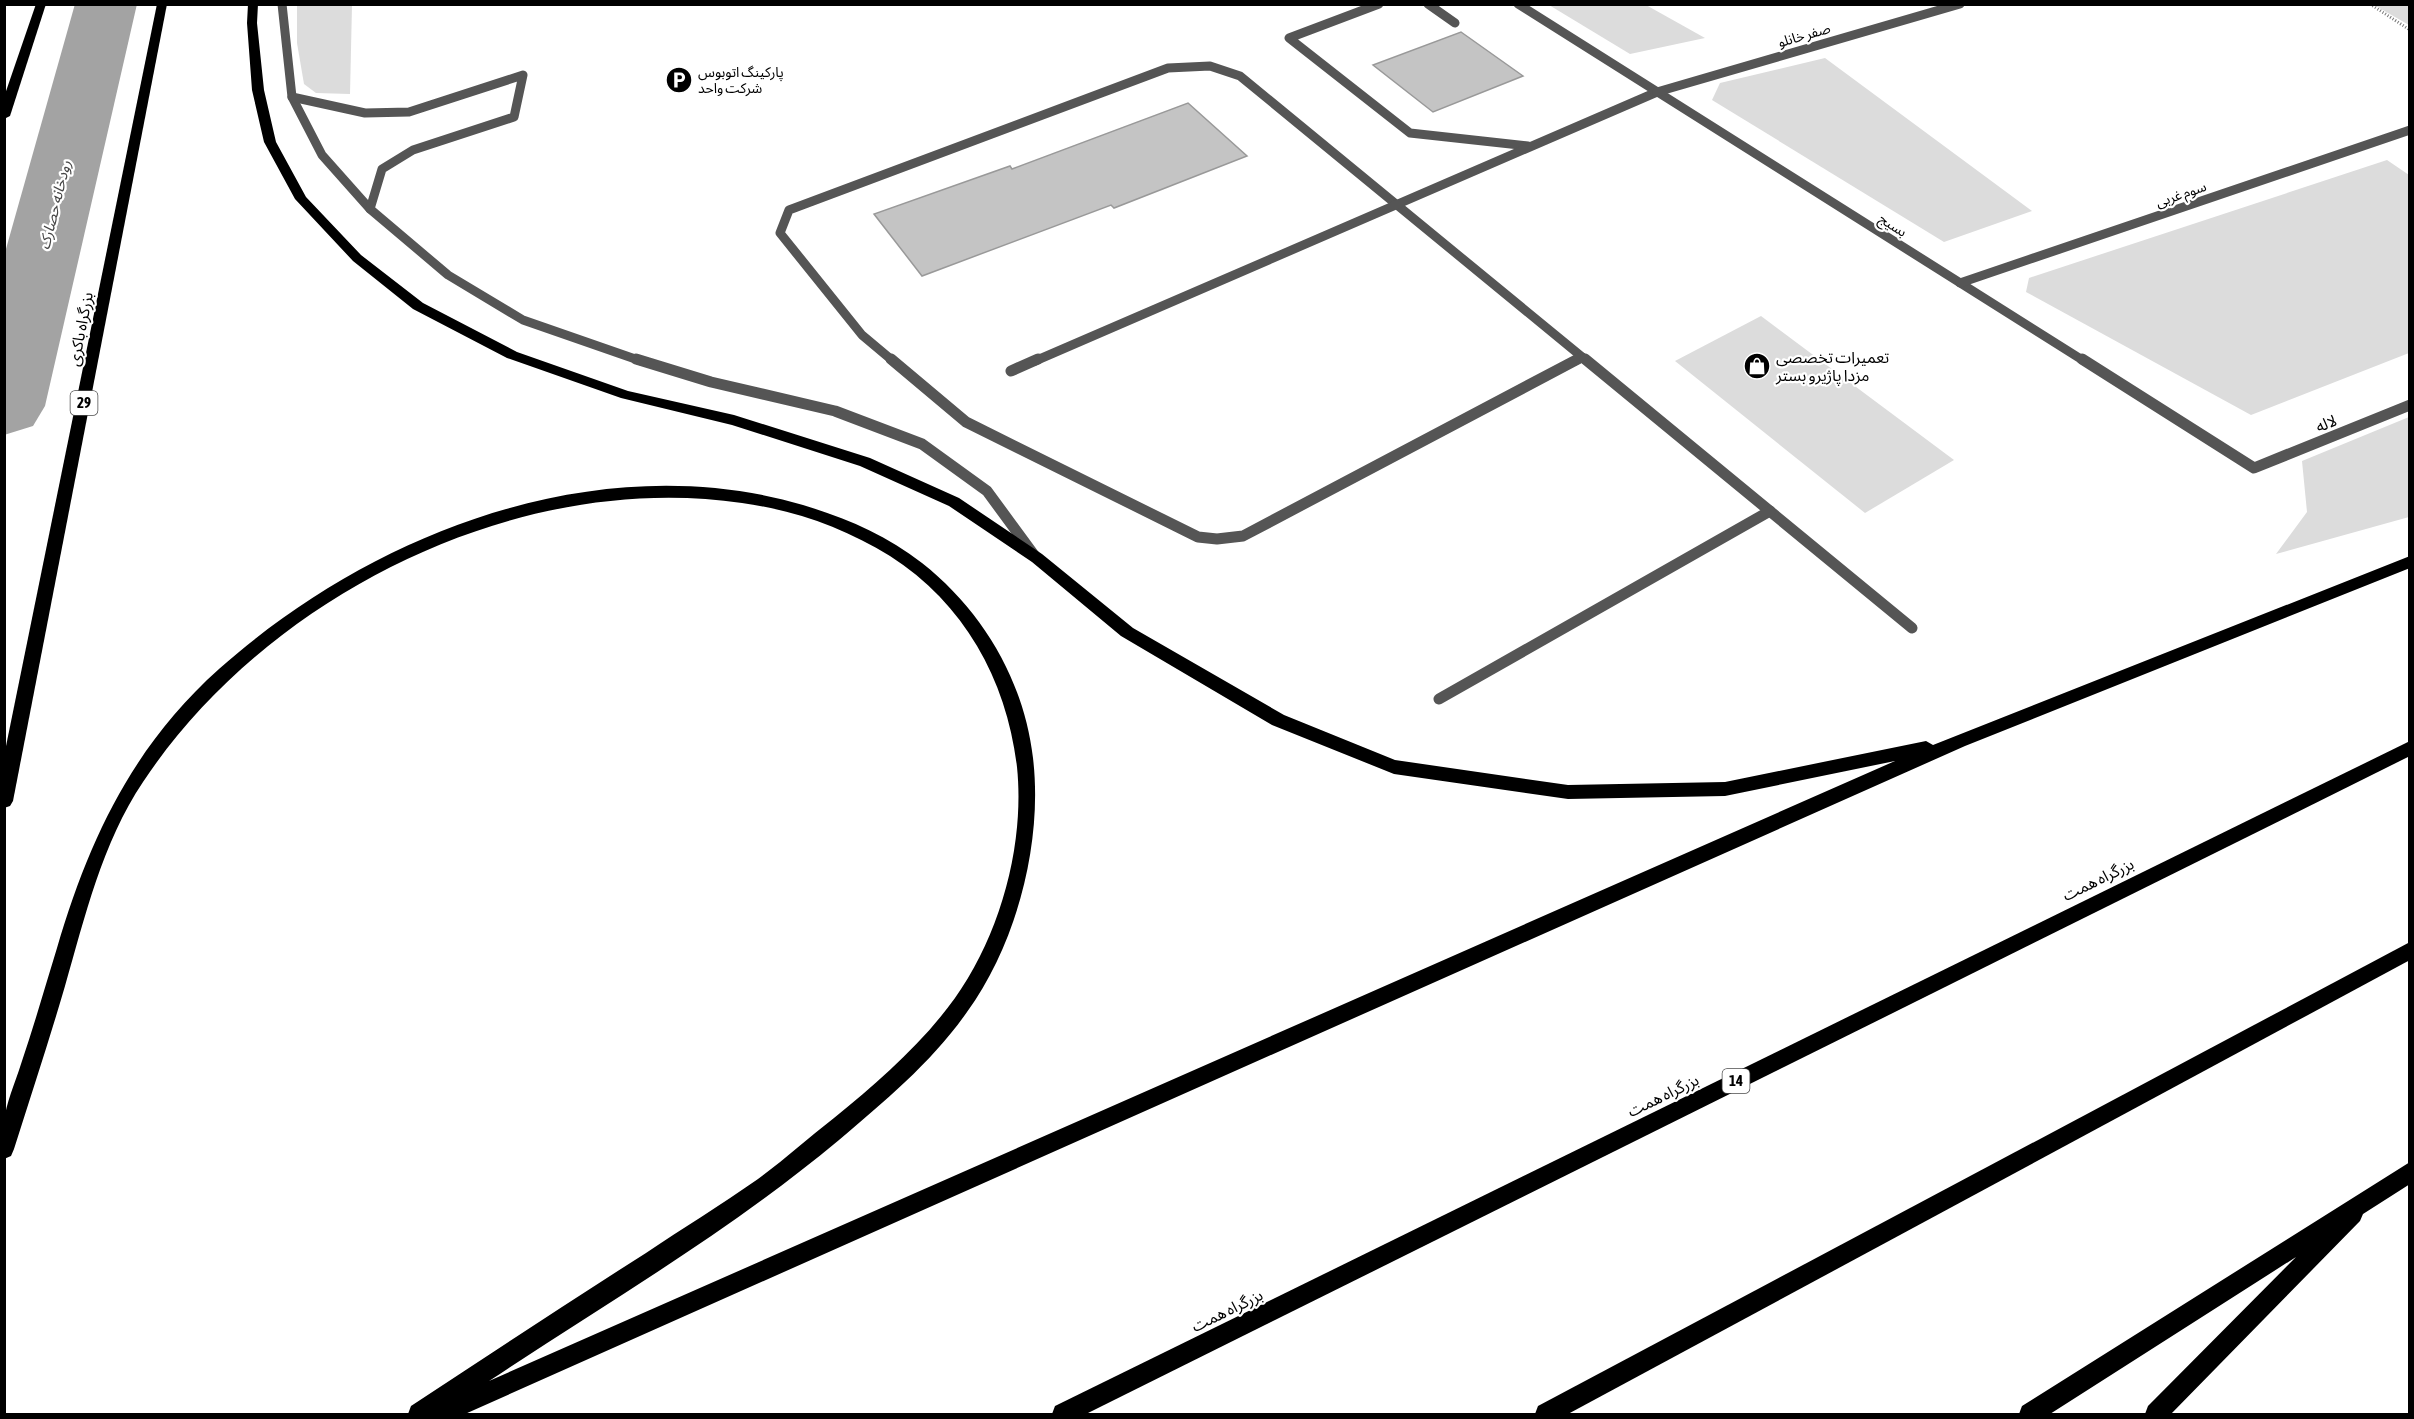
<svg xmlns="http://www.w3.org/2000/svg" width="2414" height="1419" font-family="'Asap Condensed','Noto Sans Arabic',sans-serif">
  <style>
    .green { fill: #dcdcdc }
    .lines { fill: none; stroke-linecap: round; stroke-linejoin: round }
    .river { fill: #a3a3a3; fill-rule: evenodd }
    .building { fill: #c4c4c4; stroke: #999; stroke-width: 1.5 }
    .path { stroke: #777; stroke-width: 3; stroke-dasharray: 1 2; stroke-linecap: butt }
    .service-far1 { stroke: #555; stroke-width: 9 }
    .service { stroke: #555; stroke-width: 11 }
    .minor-far1 { stroke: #555; stroke-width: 9 }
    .minor { stroke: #555; stroke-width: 11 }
    .trunk { fill: #000; fill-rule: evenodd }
    .labels { text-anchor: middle; stroke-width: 4.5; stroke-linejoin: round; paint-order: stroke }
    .far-street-label { font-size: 14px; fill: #000; stroke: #fff }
    .far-poi-label { font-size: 14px; fill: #000; stroke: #fff; text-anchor: start }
    .far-water-label { font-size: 15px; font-style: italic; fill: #444; stroke: #fff }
    .shield { fill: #fff; stroke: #4c4c4c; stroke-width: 1.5 }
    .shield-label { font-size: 15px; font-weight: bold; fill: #000 }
    .street-label { font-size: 16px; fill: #000; stroke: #fff }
    .poi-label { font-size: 16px; fill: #000; stroke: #fff; text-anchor: start }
  </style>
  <rect width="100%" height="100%" fill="#fff"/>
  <!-- green -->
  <g class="green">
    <path d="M297 5H352L350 94 316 93 304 84 297 43Z"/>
    <path d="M1549 5H1646L1705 38 1630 54Z"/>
    <path d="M2374 5H2409V25Z"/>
    <path d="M1825 58 2032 211 1944 242 1712 100 1720 83Z"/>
    <path d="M2387 160 2409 175V353L2251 415 2026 292 2029 278Z"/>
    <path d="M1761 316 1954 460 1865 513 1675 361Z"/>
    <path d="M2409 417V517L2276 554 2307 512 2302 461Z"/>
  </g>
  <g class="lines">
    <!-- river -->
    <path class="river" d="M75 4H137L45 406 33 426 4 435V256Z"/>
  </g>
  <!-- building -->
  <g class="building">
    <path d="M1461 32 1523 76 1433 112 1373 65Z"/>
    <path d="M1188 103 1247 156 1114 208 1111 205 922 276 874 214 1010 166 1012 169Z"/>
  </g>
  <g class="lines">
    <!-- path -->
    <path class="path" d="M2370 4 2410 30"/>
    <!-- service-far1 -->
    <g class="service-far1">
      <path d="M282 4 292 97 322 155 370 209 448 275 523 320 641 361"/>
      <path d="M1379 4 1289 38 1410 133 1528 146"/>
      <path d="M1428 4 1455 23"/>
      <path d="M292 97 365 113 409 112 523 75 514 117 413 150 382 169 370 209"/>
      <path d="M893 361 862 335 780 233 789 210 1168 68 1210 66 1240 76 1587 361"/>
      <path d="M1035 361 1657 92"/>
      <path d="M1575 361 1582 357"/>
    </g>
    <!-- service -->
    <g class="service">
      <path d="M636 359 711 382 835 411 922 444 987 491 1034 555"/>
      <path d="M891 359 966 422 1198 537 1217 539 1243 536 1578 359"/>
      <path d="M1585 359 1912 628"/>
      <path d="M1011 371 1038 359"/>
      <path d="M1439 699 1770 511"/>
    </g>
    <!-- minor-far1 -->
    <g class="minor-far1">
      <path d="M1518 4 2084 361"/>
      <path d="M1657 92 1960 4"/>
      <path d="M1960 283 2410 130"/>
    </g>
    <!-- minor -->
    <path class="minor" d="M2082 359 2254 468 2410 405"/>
    <!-- trunk -->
    <g class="trunk">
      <path d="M36 4H46L10 116 4 119V97Z"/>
      <path d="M157 4H167L13 801 10 806 4 808V756Z"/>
      <path d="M248 4H258L257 23 264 90 276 142 306 197 361 255 423 303 517 352 628 391 734 415 870 458 959 498 1042 554 1133 628 1284 715 1395 760 1568 785 1725 782 1926 741 1933 745 2410 556V568L1965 746 465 1414H408L411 1406C489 1355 567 1303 646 1253 683 1228 721 1205 758 1179 784 1160 808 1138 834 1118 877 1083 922 1044 955 998 1000 935 1025 845 1017 767 1007 681 965 604 890 556 845 528 794 510 742 503 518 470 267 595 143 782 102 843 85 917 65 986 49 1041 31 1095 14 1149L11 1156 4 1159C4 1147 4 1134 4 1122 6 1103 15 1083 21 1064 34 1026 45 987 57 948 89 839 133 746 219 669 373 532 599 445 803 505 846 518 886 535 922 563 983 611 1024 681 1033 758 1043 842 1017 943 967 1012 932 1062 885 1101 839 1140 730 1231 607 1303 489 1381L1895 761 1725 796 1568 799 1394 774 1272 725 1121 636 1032 562 949 506 860 466 732 425 621 398 507 358 413 309 353 261 295 199 264 142 252 90 247 23Z"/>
      <path d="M2410 741V756L1086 1414H1052L1055 1406Z"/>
      <path d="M2410 942V960L1568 1414H1535L1538 1406Z"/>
      <path d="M2410 1162V1184L2363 1214 2360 1221 2171 1414H2145L2148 1406 2296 1257 2050 1414H2019L2022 1406Z"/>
    </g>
  </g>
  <!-- icons -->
  <defs>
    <symbol id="parking-disc" viewBox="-11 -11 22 22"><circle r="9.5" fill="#000" stroke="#fff"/><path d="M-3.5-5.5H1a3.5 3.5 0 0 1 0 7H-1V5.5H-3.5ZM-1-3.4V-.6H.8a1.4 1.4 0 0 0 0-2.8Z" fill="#fff"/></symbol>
    <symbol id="shop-disc" viewBox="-11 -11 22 22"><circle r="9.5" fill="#000" stroke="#fff"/><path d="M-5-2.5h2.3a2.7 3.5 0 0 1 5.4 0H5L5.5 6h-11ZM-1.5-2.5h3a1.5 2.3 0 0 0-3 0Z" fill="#fff"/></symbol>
  </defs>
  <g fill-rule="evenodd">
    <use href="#parking-disc" x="664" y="65" width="30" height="30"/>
    <use href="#shop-disc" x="1742" y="351" width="30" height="30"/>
  </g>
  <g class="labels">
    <!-- far-street labels -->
    <g class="far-street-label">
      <text transform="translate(1804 35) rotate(-16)" y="5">صفر خانلو</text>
      <text transform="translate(2181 194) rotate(-19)" y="5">سوم غربی</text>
      <text transform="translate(1893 225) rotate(32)" y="5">بسیج</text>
    </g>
    <!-- far-poi labels -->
    <g class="far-poi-label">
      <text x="698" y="77">پارکینگ اتوبوس<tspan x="698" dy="16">شرکت واحد</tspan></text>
    </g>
    <!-- far-water labels -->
    <g class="far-water-label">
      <text transform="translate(55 205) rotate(-76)" y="5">رودخانه حصارک</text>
    </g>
    <!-- shield labels -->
    <g class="shield">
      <rect x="70.5" y="391" width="27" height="24" rx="4.5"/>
      <rect x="1722.5" y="1069" width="27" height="24" rx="4.5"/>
    </g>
    <g class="shield-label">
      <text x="84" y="408">29</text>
      <text x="1736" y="1086">14</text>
    </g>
    <!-- street labels -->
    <g class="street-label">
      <text transform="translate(80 329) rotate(-79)" y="6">بزرگراه باکری</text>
      <text transform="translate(2326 423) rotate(-22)" y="6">لاله</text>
      <text transform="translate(2098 879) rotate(-26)" y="6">بزرگراه همت</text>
      <text transform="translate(1663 1095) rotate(-26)" y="6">بزرگراه همت</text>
      <text transform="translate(1227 1310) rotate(-26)" y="6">بزرگراه همت</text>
    </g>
    <!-- poi labels -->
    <g class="poi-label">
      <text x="1776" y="363">تعمیرات تخصصی<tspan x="1776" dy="18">مزدا پاژیرو بستر</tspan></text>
    </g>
  </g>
  <!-- border -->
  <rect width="2414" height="1419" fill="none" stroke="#000000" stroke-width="12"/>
</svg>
